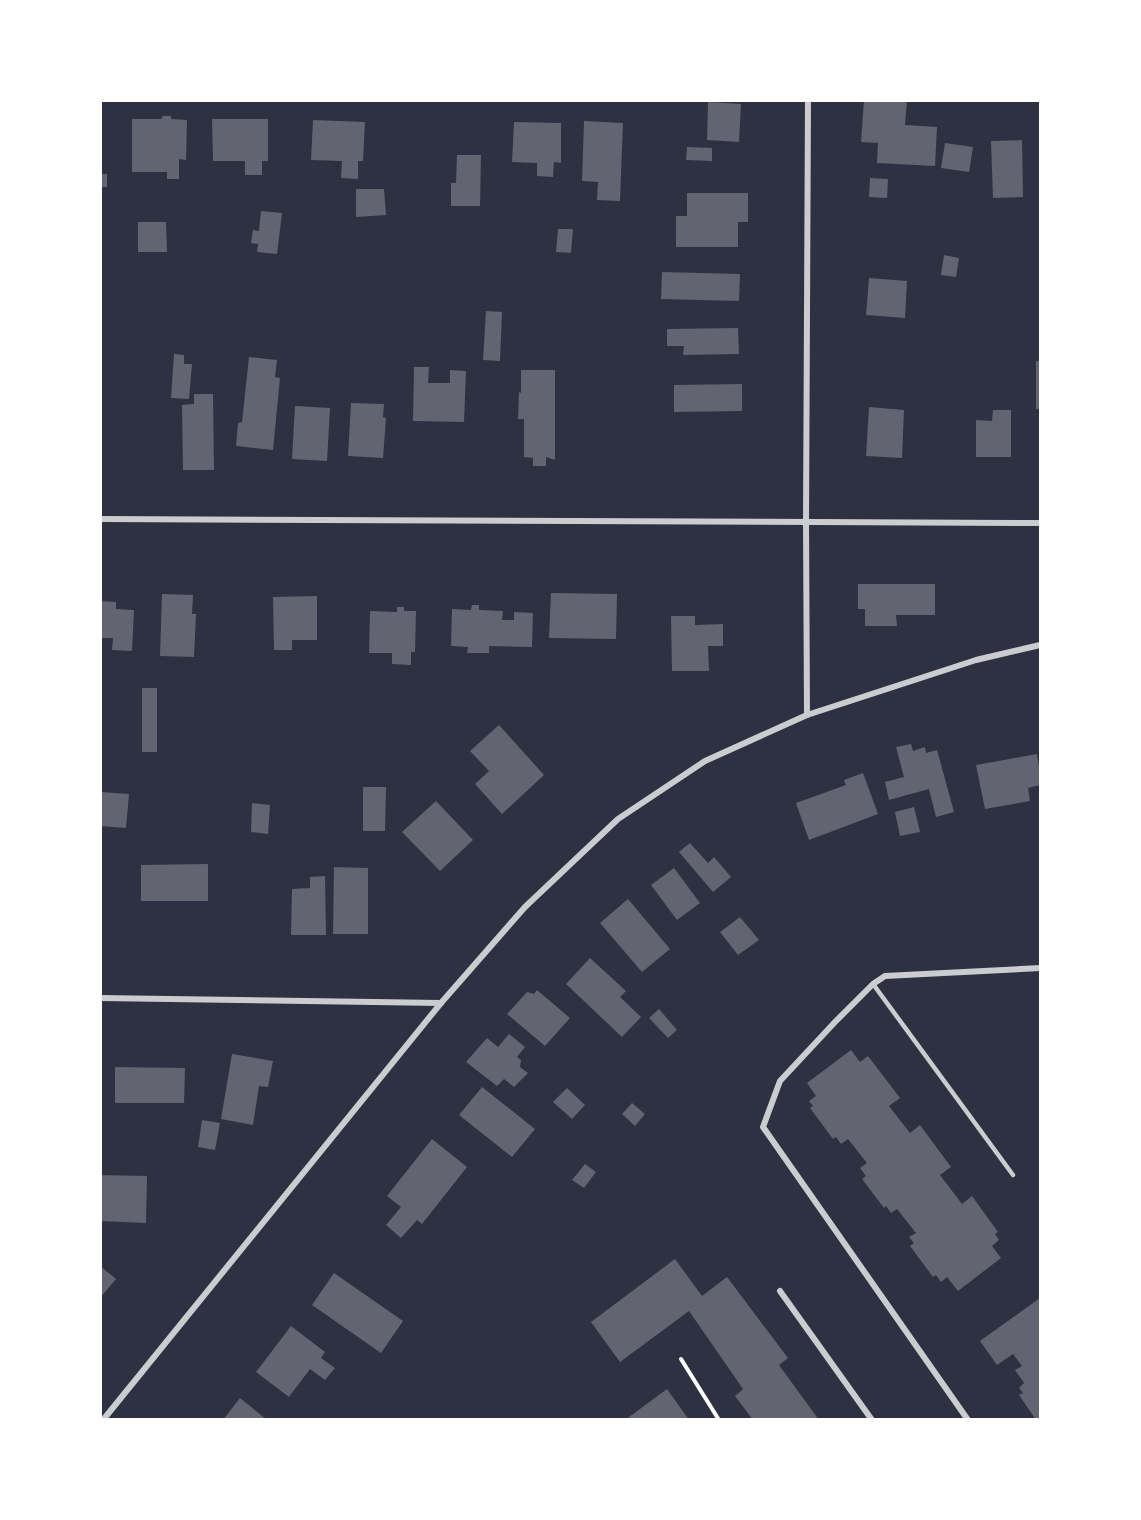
<svg xmlns="http://www.w3.org/2000/svg" width="1141" height="1520" font-family="'PT Sans Narrow',sans-serif">
  <style>
    .building { fill: #626471 }
    .lines { fill: none; stroke-linecap: round; stroke-linejoin: round }
    .path { stroke: #fff; stroke-width: 4 }
    .service { stroke: #caccd0; stroke-width: 4.5 }
    .minor { stroke: #caccd0; stroke-width: 6 }
  </style>
  <rect width="100%" height="100%" fill="#2d3142"/>
  <!-- building -->
  <g class="building">
    <path d="M864 100 907 101 905 125 937 127 935 166 877 163 878 143 861 142Z"/>
    <path d="M708 102 741 104 739 142 707 140Z"/>
    <path d="M163 116H171V119L187 120 186 160 179 159V179H167V172H132V119H161Z"/>
    <path d="M212 119H268V161H262V175H245V161H213Z"/>
    <path d="M313 120 365 122 363 161H358V179L341 178 342 161 311 160Z"/>
    <path d="M584 121 623 123 620 201 597 200 598 182 582 181Z"/>
    <path d="M514 122 561 123V163L554 162 553 177 537 176V163L512 162Z"/>
    <path d="M1022 140 1023 197 993 198 991 141Z"/>
    <path d="M945 143 973 147 969 172 941 168Z"/>
    <path d="M687 147 712 148V161L686 160Z"/>
    <path d="M457 155H481L480 206H451V183H456Z"/>
    <rect x="100" y="174" width="7" height="13"/>
    <path d="M870 178 888 179 887 198 869 197Z"/>
    <path d="M356 189H384L386 215 356 217Z"/>
    <path d="M687 193H748V222H738V247H676V216H687Z"/>
    <path d="M261 211 282 213 277 254 257 252 258 244 251 243 253 230 259 231Z"/>
    <path d="M138 222H166L167 252H138Z"/>
    <path d="M558 229H573L571 253 556 252Z"/>
    <path d="M944 255 959 258 956 277 941 275Z"/>
    <path d="M662 272 740 274 739 301 661 299Z"/>
    <path d="M869 278 907 281 905 318 866 315Z"/>
    <path d="M486 311 502 312 500 361 483 360Z"/>
    <path d="M738 328 739 354 683 355 684 346H667V329Z"/>
    <path d="M174 354 184 355V364H192L189 399 171 398Z"/>
    <path d="M249 357 277 360 275 377 280 378 273 450 236 446 238 423 242 422Z"/>
    <rect x="1036" y="361" width="4" height="48"/>
    <path d="M414 367H429L428 383H450V370L466 371 464 422 413 421Z"/>
    <path d="M521 370H555V460L546 457V466H533V458L524 457V419H518L519 392 521 393Z"/>
    <path d="M742 384V411L674 412V385Z"/>
    <path d="M194 394H213L214 470H183L182 405 194 404Z"/>
    <path d="M351 403 384 404 383 417 386 418 383 458 348 456Z"/>
    <path d="M295 406 330 408 327 461 292 459Z"/>
    <path d="M869 407 904 410 902 458 866 456Z"/>
    <path d="M993 410H1011V457H976V420L992 421Z"/>
    <path d="M858 584H935V615H896L897 626H865V609H858Z"/>
    <path d="M551 593 617 594 616 639 549 638Z"/>
    <path d="M162 594 193 595 192 614H196L194 657 160 656Z"/>
    <path d="M317 596V640H292V650H274L273 597Z"/>
    <path d="M100 601 116 602V609L134 610 132 651 112 650 113 638H100Z"/>
    <path d="M472 605H479V610L503 611 502 620H514V612L533 613 532 647 489 646V653H467L468 647 451 646 452 609 471 610Z"/>
    <path d="M397 607H404V611H416L415 652H411V665L392 664V653H369L370 611 397 612Z"/>
    <path d="M671 616H695V625L723 624V646H708L709 671H672Z"/>
    <rect x="142" y="688" width="15" height="64"/>
    <path d="M499 725 544 775 502 814 475 784 489 771 470 751Z"/>
    <path d="M911 744 913 751 925 747 926 753 937 750 954 812 936 817 929 789 889 800 885 782 904 777 896 747Z"/>
    <path d="M1037 754 1040 774V785L1028 788 1030 801 985 809 976 765Z"/>
    <path d="M863 773 878 814 809 840 796 803 846 785 844 780Z"/>
    <path d="M363 787H386L385 831H363Z"/>
    <path d="M100 792 129 794 126 828 100 826Z"/>
    <path d="M436 801 473 840 440 871 402 832Z"/>
    <path d="M252 803 270 805 268 834 251 832Z"/>
    <path d="M914 807 920 832 900 836 895 812Z"/>
    <path d="M690 843 708 863 714 857 731 877 713 892 679 852Z"/>
    <path d="M208 864V901H141V865Z"/>
    <path d="M334 867 368 868V934H333Z"/>
    <path d="M674 868 700 903 677 920 651 885Z"/>
    <path d="M325 876 326 935H291L292 889 310 888V877Z"/>
    <path d="M628 899 670 949 642 972 600 923Z"/>
    <path d="M740 917 759 940 738 955 720 932Z"/>
    <path d="M590 958 626 991 620 997 641 1017 622 1037 566 984Z"/>
    <path d="M537 990 570 1018 545 1046 507 1014 527 992 534 994Z"/>
    <path d="M659 1009 677 1030 668 1038 649 1018Z"/>
    <path d="M509 1034 525 1047 517 1057 521 1060 520 1067 528 1073 514 1087 504 1079 497 1086 466 1062 487 1038 498 1047Z"/>
    <path d="M851 1050 860 1062 868 1056 900 1098 889 1106 910 1133 920 1125 951 1167 940 1175 962 1204 972 1196 998 1232 995 1234 999 1240 992 1246 1001 1258 958 1291 947 1277 941 1282 936 1275 933 1277 910 1246 914 1243 909 1237 916 1233 897 1209 891 1213 886 1206 884 1208 862 1179 866 1176 860 1168 867 1163 848 1139 841 1144 836 1137 833 1139 810 1108 813 1106 809 1101 816 1096 807 1083Z"/>
    <path d="M232 1054 273 1061 268 1087 259 1086 253 1125 221 1119Z"/>
    <path d="M115 1067 185 1068 184 1103H115Z"/>
    <path d="M482 1087 535 1129 512 1157 459 1115Z"/>
    <path d="M567 1088 585 1105 572 1119 553 1102Z"/>
    <path d="M632 1103 645 1114 635 1126 622 1114Z"/>
    <path d="M202 1120 220 1123 215 1150 198 1147Z"/>
    <path d="M432 1139 467 1167 422 1224 417 1220 401 1238 386 1225 401 1207 387 1196Z"/>
    <path d="M585 1164 596 1172 584 1188 572 1180Z"/>
    <path d="M100 1175 147 1176 146 1223 100 1221Z"/>
    <path d="M675 1259 702 1296 727 1277 788 1358 779 1365 819 1420H753L735 1396 743 1389 689 1311 620 1362 591 1322Z"/>
    <path d="M100 1266 116 1279 100 1298Z"/>
    <path d="M334 1273 403 1321 381 1353 312 1305Z"/>
    <path d="M1040 1298V1420H1036L1019 1395 1023 1393 1019 1388 1024 1383 1015 1370 1022 1366 1013 1354 997 1365 980 1341Z"/>
    <path d="M291 1326 325 1352 321 1358 335 1368 325 1380 310 1369 289 1397 256 1372Z"/>
    <path d="M667 1389 689 1420H625Z"/>
    <path d="M240 1398 267 1420H223Z"/>
  </g>
  <g class="lines">
    <!-- path -->
    <path class="path" d="M681 1359 719 1420"/>
    <!-- service -->
    <path class="service" d="M873 984 1013 1175"/>
    <!-- minor -->
    <g class="minor">
      <path d="M100 519 1040 523"/>
      <path d="M807 715 806 522 808 100"/>
      <path d="M100 998 441 1003"/>
      <path d="M780 1291 872 1420"/>
      <path d="M103 1420 441 1003 525 907 618 819 705 761 807 715 976 660 1040 645"/>
      <path d="M968 1420 763 1127 780 1081 835 1022 873 984 885 976 1040 968"/>
    </g>
  </g>
  <!-- border -->
  <rect width="1141" height="1520" fill="none" stroke="#ffffff" stroke-width="204"/>
</svg>
